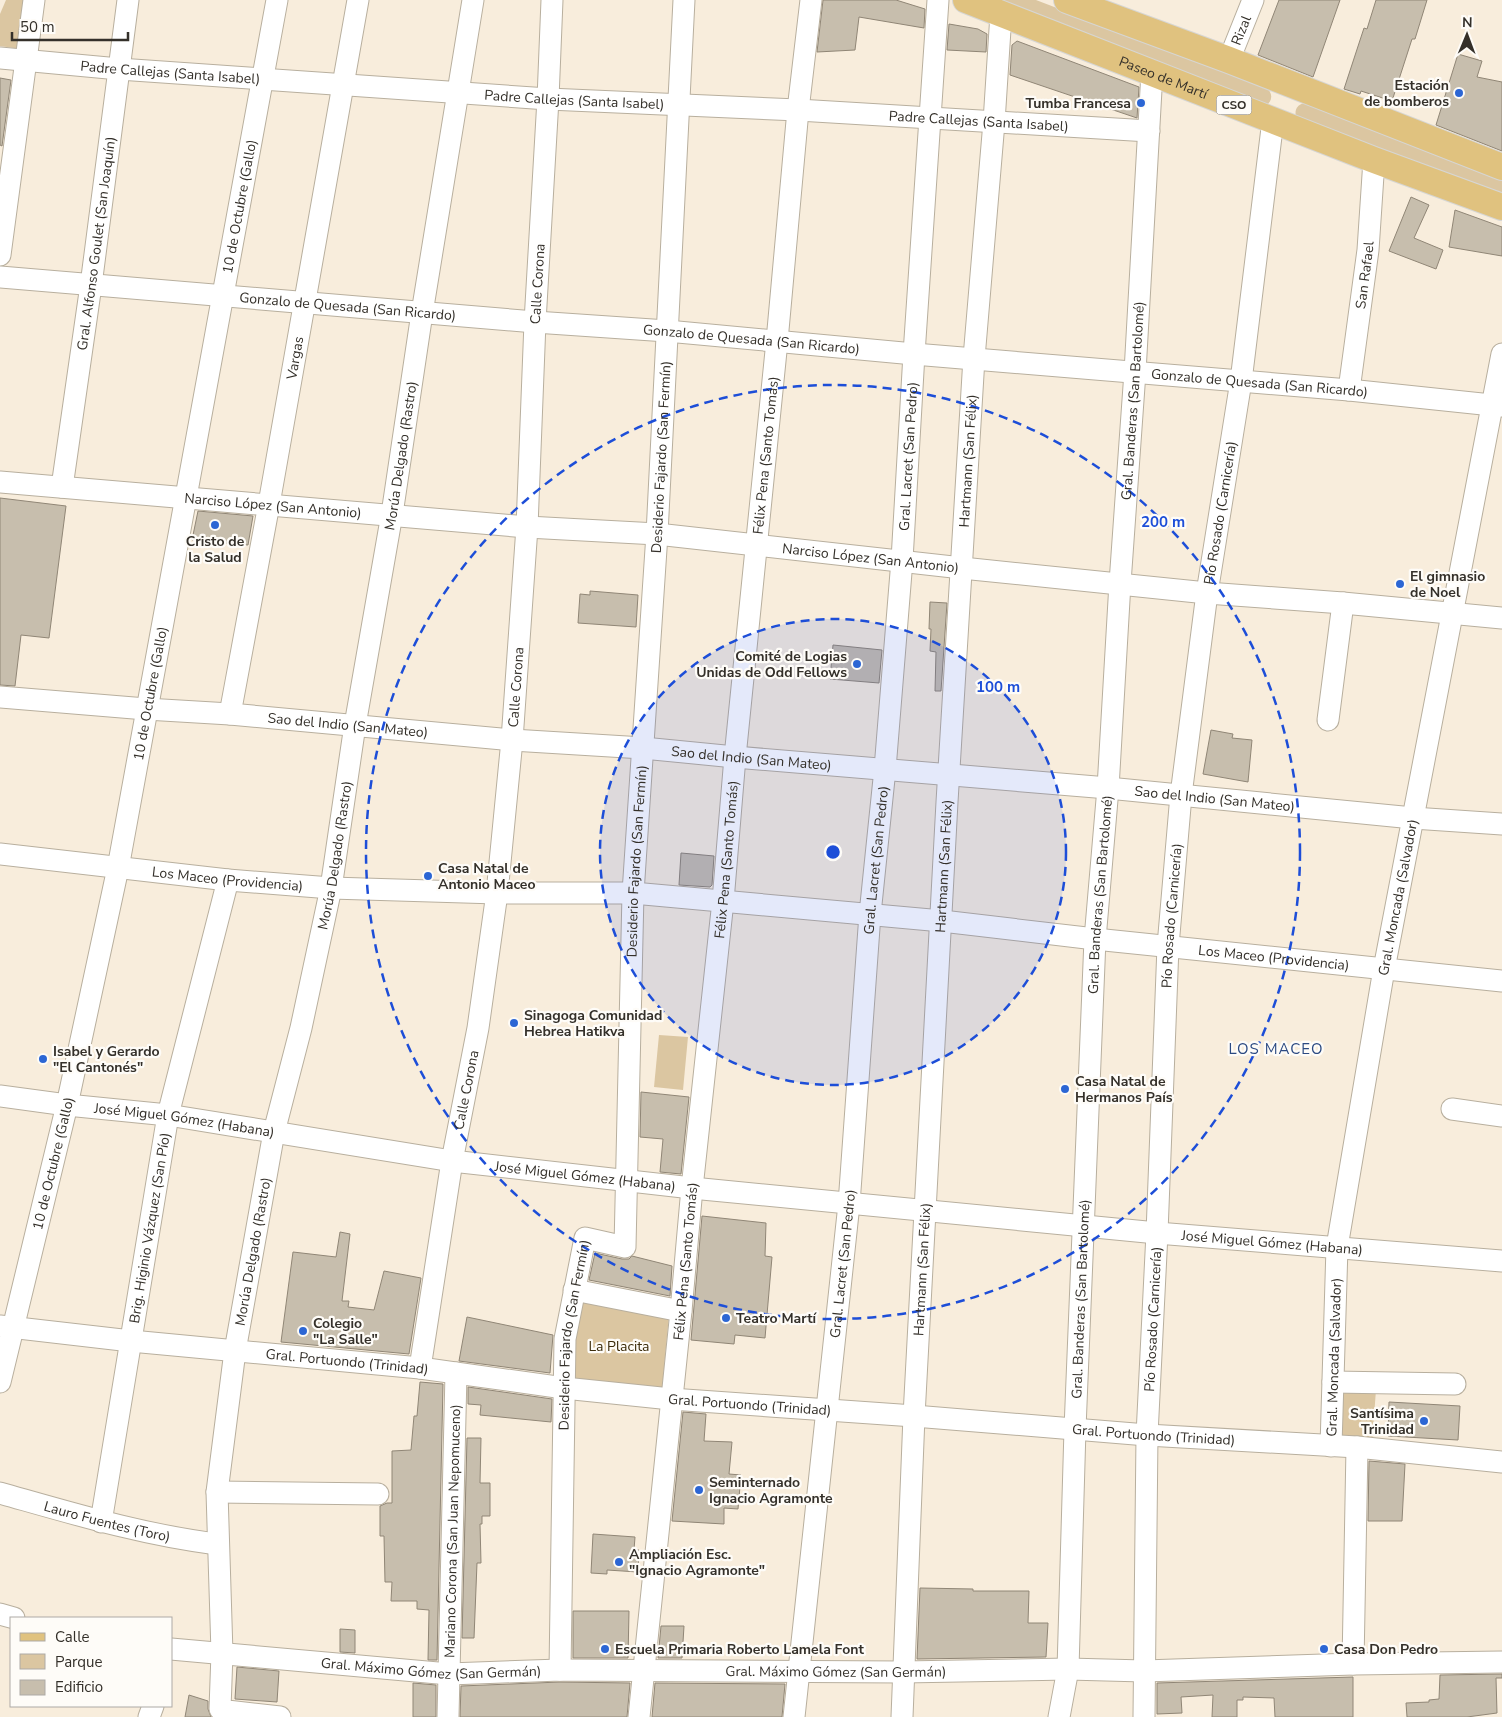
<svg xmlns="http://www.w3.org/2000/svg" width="1502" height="1717" font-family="'Nunito Sans',sans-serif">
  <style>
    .green { fill: #dbc6a1 }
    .building { fill: #c7bead; stroke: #908676 }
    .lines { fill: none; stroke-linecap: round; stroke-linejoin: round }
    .minor-casing { stroke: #b8af9e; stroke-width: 23 }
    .major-casing { stroke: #d6d6d4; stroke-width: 28 }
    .minor { stroke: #fff; stroke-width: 21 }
    .major { stroke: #e0c27f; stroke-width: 26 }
    .ring { fill: none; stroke: #1d4ed8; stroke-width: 2.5; stroke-dasharray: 9 6 }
    .poi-dot { fill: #2c66d4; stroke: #fefcf8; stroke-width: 2 }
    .labels { text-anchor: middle; stroke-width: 4.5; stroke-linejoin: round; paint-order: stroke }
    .shield { fill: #fefcf8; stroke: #716d68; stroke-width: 1 }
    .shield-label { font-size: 12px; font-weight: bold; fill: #34302a }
    .street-label { font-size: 14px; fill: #34302a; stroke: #fefcf8 }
    .poi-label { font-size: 14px; font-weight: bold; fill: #34302a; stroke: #fefcf8; text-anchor: start }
    .park-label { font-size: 14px; fill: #3c2c0b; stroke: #fefcf8 }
    .neighbourhood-label { font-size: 15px; letter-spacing: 1px; fill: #2c4a82; stroke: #fefcf8 }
    .centre { fill: #1d4ed8; stroke: #fefcf8; stroke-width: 2.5 }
    .ring-label { font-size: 15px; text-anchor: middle; font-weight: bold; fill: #1d4ed8; stroke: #fefcf8; stroke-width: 4.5; stroke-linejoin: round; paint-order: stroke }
  </style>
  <rect width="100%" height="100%" fill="#f8eddc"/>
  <!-- green -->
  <g class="green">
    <path d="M6 0H27L21 49 0 46V14Z"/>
    <path d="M979 0H1036L1268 89C1273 95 1272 101 1266 106Z"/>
    <path d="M1305 103 1502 179V200L1296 117C1294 109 1298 104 1305 103Z"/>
    <path d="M659 1035 688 1037 683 1090 654 1087Z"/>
    <path d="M579 1299 669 1315 662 1390 572 1380Z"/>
    <path d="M1339 1388 1376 1390 1372 1442 1336 1440Z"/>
  </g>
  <!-- building -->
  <g class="building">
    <path d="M823 0H896L925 9 924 28 859 17 855 50 817 52Z"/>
    <path d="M1279 0H1340L1313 77 1258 55Z"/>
    <path d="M1376 0H1427L1415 39H1412L1392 101 1361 91 1360 94 1344 89 1364 28 1367 29Z"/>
    <path d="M949 24 978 29 987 34 986 52 947 50Z"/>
    <path d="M1017 41 1139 87 1137 118 1010 75 1012 45Z"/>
    <path d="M1458 54 1482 61 1477 77 1502 82V151L1436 125Z"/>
    <path d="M0 78 11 80 2 146 0 145Z"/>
    <path d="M1411 197 1429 205 1414 238 1443 250 1436 269 1389 251Z"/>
    <path d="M1455 210 1502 227V256L1449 247Z"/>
    <path d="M0 498 66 506 49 638 21 635 15 686 0 685Z"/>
    <path d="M198 511 253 516 248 545 192 540Z"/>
    <path d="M590 591 638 595 636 627 578 623 580 594 590 595Z"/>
    <path d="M930 602 947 603 941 691H935L936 652 930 651 931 629H929Z"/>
    <path d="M833 645 882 650 879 683 830 679Z"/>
    <path d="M1211 730 1233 734 1232 738 1252 740 1248 782 1203 774Z"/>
    <path d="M681 853 714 856 712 885 710 887 679 885Z"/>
    <path d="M641 1092 689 1097 681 1174 660 1172 663 1139 640 1137Z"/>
    <path d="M702 1216 766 1223 765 1256 772 1257 765 1338 735 1335 734 1344 691 1340Z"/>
    <path d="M340 1232 350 1234 342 1301H349L348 1307 374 1310 384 1271 421 1278 409 1354 281 1342 293 1252 336 1257Z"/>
    <path d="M595 1253 622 1259H629L632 1256 672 1266 670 1296 589 1280Z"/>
    <path d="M467 1317 553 1335 550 1373 459 1361Z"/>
    <path d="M420 1382 443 1384 437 1660H428L429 1610 417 1609V1601H391L392 1582H385L384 1536H380V1506L387 1503H392V1451L411 1450 414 1416H417Z"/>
    <path d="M468 1387 552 1399 551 1422 480 1415 481 1405 468 1404Z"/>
    <path d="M1389 1402 1460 1406 1458 1440 1388 1436Z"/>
    <path d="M683 1412 706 1414 704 1441 732 1442 729 1474 741 1475 738 1509 724 1508V1524L672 1521Z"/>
    <path d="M467 1438H481L480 1483H490V1516H482V1524H480L481 1563H477L474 1638H462Z"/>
    <path d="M1369 1461 1405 1464 1402 1521H1368Z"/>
    <path d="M593 1534 635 1537 634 1550H639L638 1572 607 1570V1574L591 1573Z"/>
    <path d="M920 1588 973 1589V1591H1029L1028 1623H1048L1046 1657 917 1659Z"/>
    <path d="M573 1611H629L628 1658H573Z"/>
    <path d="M661 1626H684L682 1658H658Z"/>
    <path d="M340 1629 355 1630V1653L340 1652Z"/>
    <path d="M237 1667 279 1671 277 1702 235 1699Z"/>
    <path d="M1502 1674V1678H1496L1497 1713 1467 1717H1407L1406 1703 1429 1702V1700L1439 1699 1440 1675Z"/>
    <path d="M1353 1677V1717H1275L1274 1698 1243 1697V1700H1237V1717H1212L1213 1695 1181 1697 1182 1713 1157 1714V1683Z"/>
    <path d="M560 1682 630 1683 627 1717H460L461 1686Z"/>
    <path d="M413 1683 436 1685V1717H413Z"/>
    <path d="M655 1683 785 1684 782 1717H652Z"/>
    <path d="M189 1695 208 1701V1709L211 1717H185Z"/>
  </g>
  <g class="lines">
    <defs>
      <g id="minor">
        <path id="s1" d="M0 58 119 69 548 99 798 110 1149 131"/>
        <path id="s2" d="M1229 60 1253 0"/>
        <path d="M0 255 34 0"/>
        <path id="s3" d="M0 277 535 322 667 331 914 354 1349 390 1502 406"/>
        <path id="s4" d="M1349 390 1368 250 1374 160"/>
        <path id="s5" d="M0 482 527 527 657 534 962 568 1207 593 1343 603 1502 618"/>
        <path id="s6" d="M62 487 91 285 128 0"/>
        <path id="s7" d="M0 697 146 709 230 714 512 740 643 748 735 757 1108 788 1413 818 1502 824"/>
        <path id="s8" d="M230 714 269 504 358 0"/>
        <path d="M1328 720 1343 603"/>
        <path id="s9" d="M0 854 228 880 331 888 497 893H633L942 921 1095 939 1502 981"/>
        <path id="s10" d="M0 1096 67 1105 168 1115 452 1161 692 1188 1157 1233 1502 1261"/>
        <path d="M1452 1109 1502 1116"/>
        <path d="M574 1290 681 1311"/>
        <path id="s11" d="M0 1326 131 1341 420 1368 564 1388 671 1399 914 1416 1147 1435 1357 1447 1502 1462"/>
        <path id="s12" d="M420 1368 452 1161 478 1028 497 893 512 740 527 527 535 322 548 99 552 0"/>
        <path id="s13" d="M0 1382 67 1105 118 868 277 0"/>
        <path d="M1333 1382 1455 1384"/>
        <path id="s14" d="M1331 1446 1337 1247 1384 969 1502 354"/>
        <path d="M217 1492 378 1494"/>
        <path id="s15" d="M0 1493C71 1513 143 1535 217 1544"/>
        <path id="s16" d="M101 1522 168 1115 228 880"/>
        <path d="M0 1614 14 1618"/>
        <path id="s17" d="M171 1649 449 1674 560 1670 903 1672 1068 1669 1144 1671 1353 1664 1502 1662"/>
        <path d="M1353 1664 1357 1447"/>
        <path id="s18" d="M560 1670 565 1339 585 1238 625 1247 633 893 657 534 684 0"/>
        <path d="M149 1717 153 1706"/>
        <path id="s19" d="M280 1717 227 1711 220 1709 222 1653 217 1492 235 1351 274 1132 301 1028 331 888 355 725 392 514 422 313 473 0"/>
        <path id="s20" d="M448 1717 456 1373"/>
        <path id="s21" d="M639 1717 681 1311 692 1188 723 901 735 757 777 341 798 110 811 0"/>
        <path id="s22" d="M794 1717 849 1204 870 914 885 769 902 560 914 354 938 0"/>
        <path id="s23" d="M902 1717 914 1416 947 802 974 358 994 122 1001 14"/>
        <path id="s24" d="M1059 1717 1068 1669 1075 1429 1095 939 1108 788 1120 583 1135 372 1152 72"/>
        <path id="s25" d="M1144 1717 1147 1435 1157 1233 1168 946 1181 795 1207 593 1241 381 1273 120"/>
      </g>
      <g id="major">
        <path id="s26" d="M966 0 1374 160 1502 207"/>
        <path d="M1067 0 1229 60 1502 167"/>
      </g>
    </defs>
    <!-- minor casing -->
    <use href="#minor" class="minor-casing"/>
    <!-- major casing -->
    <use href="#major" class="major-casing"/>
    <!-- minor -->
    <use href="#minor" class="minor"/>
    <!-- major -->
    <use href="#major" class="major"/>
  </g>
  <!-- distance rings -->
  <circle cx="833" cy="852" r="233" fill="#1d4ed8" fill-opacity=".12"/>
  <g class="ring">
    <circle cx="833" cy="852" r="233"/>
    <circle cx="833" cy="852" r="467"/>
  </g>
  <!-- markers -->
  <g class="poi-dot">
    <circle cx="1459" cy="93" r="5"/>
    <circle cx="1141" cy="103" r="5"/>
    <circle cx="215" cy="525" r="5"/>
    <circle cx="1400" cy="584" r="5"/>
    <circle cx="857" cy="664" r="5"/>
    <circle cx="428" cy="876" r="5"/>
    <circle cx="514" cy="1023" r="5"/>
    <circle cx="43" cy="1059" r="5"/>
    <circle cx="1065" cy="1089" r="5"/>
    <circle cx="726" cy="1318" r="5"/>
    <circle cx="303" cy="1331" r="5"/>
    <circle cx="1424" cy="1421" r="5"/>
    <circle cx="699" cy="1490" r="5"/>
    <circle cx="619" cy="1562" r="5"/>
    <circle cx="605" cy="1649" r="5"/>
    <circle cx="1324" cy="1649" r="5"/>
  </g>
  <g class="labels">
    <!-- shield labels -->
    <rect class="shield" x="1216.5" y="95.5" width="35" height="19" rx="4"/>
    <g class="shield-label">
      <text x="1234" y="109">CSO</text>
    </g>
    <!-- street labels -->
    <g class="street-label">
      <text dy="5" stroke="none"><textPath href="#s2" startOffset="32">Rizal</textPath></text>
      <text dy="5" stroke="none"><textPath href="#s1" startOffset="171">Padre Callejas (Santa Isabel)</textPath></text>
      <text dy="5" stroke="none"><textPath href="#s26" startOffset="212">Paseo de Martí</textPath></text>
      <text dy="5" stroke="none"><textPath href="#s1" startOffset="576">Padre Callejas (Santa Isabel)</textPath></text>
      <text dy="5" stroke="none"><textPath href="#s1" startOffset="981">Padre Callejas (Santa Isabel)</textPath></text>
      <text dy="5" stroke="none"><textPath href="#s13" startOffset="1200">10 de Octubre (Gallo)</textPath></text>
      <text dy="5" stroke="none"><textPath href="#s6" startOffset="246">Gral. Alfonso Goulet (San Joaquín)</textPath></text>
      <text dy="5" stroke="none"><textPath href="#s4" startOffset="116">San Rafael</textPath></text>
      <text dy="5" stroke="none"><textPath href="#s12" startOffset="1092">Calle Corona</textPath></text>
      <text dy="5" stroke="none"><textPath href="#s3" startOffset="349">Gonzalo de Quesada (San Ricardo)</textPath></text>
      <text dy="5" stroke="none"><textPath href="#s3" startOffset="754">Gonzalo de Quesada (San Ricardo)</textPath></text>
      <text dy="5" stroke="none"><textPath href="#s8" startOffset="362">Vargas</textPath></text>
      <text dy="5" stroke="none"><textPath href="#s3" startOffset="1264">Gonzalo de Quesada (San Ricardo)</textPath></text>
      <text dy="5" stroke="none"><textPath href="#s24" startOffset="1319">Gral. Banderas (San Bartolomé)</textPath></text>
      <text dy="5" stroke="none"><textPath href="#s19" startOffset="1331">Morúa Delgado (Rastro)</textPath></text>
      <text dy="5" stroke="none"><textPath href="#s18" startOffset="1266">Desiderio Fajardo (San Fermín)</textPath></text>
      <text dy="5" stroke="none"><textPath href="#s21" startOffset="1268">Félix Pena (Santo Tomás)</textPath></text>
      <text dy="5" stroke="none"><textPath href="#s22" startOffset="1266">Gral. Lacret (San Pedro)</textPath></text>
      <text dy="5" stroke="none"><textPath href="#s23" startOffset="1258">Hartmann (San Félix)</textPath></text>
      <text dy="5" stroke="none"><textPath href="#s5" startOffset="274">Narciso López (San Antonio)</textPath></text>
      <text dy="5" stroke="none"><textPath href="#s25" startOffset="1208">Pío Rosado (Carnicería)</textPath></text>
      <text dy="5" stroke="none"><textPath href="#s5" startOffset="874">Narciso López (San Antonio)</textPath></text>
      <text dy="5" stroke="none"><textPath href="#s12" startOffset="688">Calle Corona</textPath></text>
      <text dy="5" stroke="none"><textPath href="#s13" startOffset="705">10 de Octubre (Gallo)</textPath></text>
      <text dy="5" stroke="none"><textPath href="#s7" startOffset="349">Sao del Indio (San Mateo)</textPath></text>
      <text dy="5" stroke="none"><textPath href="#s7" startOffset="754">Sao del Indio (San Mateo)</textPath></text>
      <text dy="5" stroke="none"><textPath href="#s7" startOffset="1219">Sao del Indio (San Mateo)</textPath></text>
      <text dy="5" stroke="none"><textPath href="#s19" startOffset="926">Morúa Delgado (Rastro)</textPath></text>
      <text dy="5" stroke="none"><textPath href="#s21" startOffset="862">Félix Pena (Santo Tomás)</textPath></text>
      <text dy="5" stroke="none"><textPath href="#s22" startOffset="861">Gral. Lacret (San Pedro)</textPath></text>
      <text dy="5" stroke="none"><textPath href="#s18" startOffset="861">Desiderio Fajardo (San Fermín)</textPath></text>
      <text dy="5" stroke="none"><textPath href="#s23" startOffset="852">Hartmann (San Félix)</textPath></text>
      <text dy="5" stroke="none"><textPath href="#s9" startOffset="229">Los Maceo (Providencia)</textPath></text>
      <text dy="5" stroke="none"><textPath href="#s24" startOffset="824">Gral. Banderas (San Bartolomé)</textPath></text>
      <text dy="5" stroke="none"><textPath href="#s14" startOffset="554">Gral. Moncada (Salvador)</textPath></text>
      <text dy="5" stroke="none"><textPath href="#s25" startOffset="802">Pío Rosado (Carnicería)</textPath></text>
      <text dy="5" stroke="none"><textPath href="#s9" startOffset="1279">Los Maceo (Providencia)</textPath></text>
      <text dy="5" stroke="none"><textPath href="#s12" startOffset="282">Calle Corona</textPath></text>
      <text dy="5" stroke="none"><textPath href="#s10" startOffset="186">José Miguel Gómez (Habana)</textPath></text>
      <text dy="5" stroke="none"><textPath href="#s13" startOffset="225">10 de Octubre (Gallo)</textPath></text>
      <text dy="5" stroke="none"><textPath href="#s10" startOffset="591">José Miguel Gómez (Habana)</textPath></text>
      <text dy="5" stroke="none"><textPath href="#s16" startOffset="298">Brig. Higinio Vázquez (San Pío)</textPath></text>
      <text dy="5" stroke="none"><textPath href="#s10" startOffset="1281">José Miguel Gómez (Habana)</textPath></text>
      <text dy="5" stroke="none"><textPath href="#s19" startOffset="521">Morúa Delgado (Rastro)</textPath></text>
      <text dy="5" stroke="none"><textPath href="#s21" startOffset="458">Félix Pena (Santo Tomás)</textPath></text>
      <text dy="5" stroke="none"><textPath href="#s22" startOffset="456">Gral. Lacret (San Pedro)</textPath></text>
      <text dy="5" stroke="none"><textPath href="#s23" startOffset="448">Hartmann (San Félix)</textPath></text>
      <text dy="5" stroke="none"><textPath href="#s24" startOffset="419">Gral. Banderas (San Bartolomé)</textPath></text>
      <text dy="5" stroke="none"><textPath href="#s25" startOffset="398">Pío Rosado (Carnicería)</textPath></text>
      <text dy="5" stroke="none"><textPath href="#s18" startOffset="336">Desiderio Fajardo (San Fermín)</textPath></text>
      <text dy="5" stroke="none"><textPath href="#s14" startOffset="89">Gral. Moncada (Salvador)</textPath></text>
      <text dy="5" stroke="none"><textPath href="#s11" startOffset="349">Gral. Portuondo (Trinidad)</textPath></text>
      <text dy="5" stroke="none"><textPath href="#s11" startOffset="754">Gral. Portuondo (Trinidad)</textPath></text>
      <text dy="5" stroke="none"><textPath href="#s11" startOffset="1159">Gral. Portuondo (Trinidad)</textPath></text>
      <text dy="5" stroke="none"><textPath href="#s15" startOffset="111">Lauro Fuentes (Toro)</textPath></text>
      <text dy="5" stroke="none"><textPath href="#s20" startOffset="186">Mariano Corona (San Juan Nepomuceno)</textPath></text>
      <text dy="5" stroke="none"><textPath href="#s17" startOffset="261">Gral. Máximo Gómez (San Germán)</textPath></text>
      <text dy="5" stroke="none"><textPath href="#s17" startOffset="666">Gral. Máximo Gómez (San Germán)</textPath></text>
    </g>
    <!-- poi labels -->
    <g class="poi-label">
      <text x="1449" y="90" text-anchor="end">Estación<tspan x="1449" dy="16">de bomberos</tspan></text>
      <text x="1131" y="108" text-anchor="end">Tumba Francesa</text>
      <text x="215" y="546" text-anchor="middle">Cristo de<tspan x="215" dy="16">la Salud</tspan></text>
      <text x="1410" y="581">El gimnasio<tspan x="1410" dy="16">de Noel</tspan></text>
      <text x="847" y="661" text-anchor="end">Comité de Logias<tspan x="847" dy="16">Unidas de Odd Fellows</tspan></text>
      <text x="438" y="873">Casa Natal de<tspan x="438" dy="16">Antonio Maceo</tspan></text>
      <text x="524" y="1020">Sinagoga Comunidad<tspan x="524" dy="16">Hebrea Hatikva</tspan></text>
      <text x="53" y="1056">Isabel y Gerardo<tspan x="53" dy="16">"El Cantonés"</tspan></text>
      <text x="1075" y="1086">Casa Natal de<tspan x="1075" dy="16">Hermanos País</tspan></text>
      <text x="736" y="1323">Teatro Martí</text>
      <text x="313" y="1328">Colegio<tspan x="313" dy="16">"La Salle"</tspan></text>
      <text x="1414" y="1418" text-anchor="end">Santísima<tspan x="1414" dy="16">Trinidad</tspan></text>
      <text x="709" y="1487">Seminternado<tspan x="709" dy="16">Ignacio Agramonte</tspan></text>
      <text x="629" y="1559">Ampliación Esc.<tspan x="629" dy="16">"Ignacio Agramonte"</tspan></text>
      <text x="615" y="1654">Escuela Primaria Roberto Lamela Font</text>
      <text x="1334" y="1654">Casa Don Pedro</text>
    </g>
    <!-- park labels -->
    <g class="park-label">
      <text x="619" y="1351">La Placita</text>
    </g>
    <!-- neighbourhood labels -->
    <g class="neighbourhood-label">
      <text x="1276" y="1054">LOS MACEO</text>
    </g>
  </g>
  <circle cx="833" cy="852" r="8" class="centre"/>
  <g class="ring-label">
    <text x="1163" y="527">200 m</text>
    <text x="998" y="692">100 m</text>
  </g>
  <!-- legend -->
  <rect x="10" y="1617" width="162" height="90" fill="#fefcf8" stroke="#adaaa6"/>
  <rect x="20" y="1633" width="25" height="8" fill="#e0c27f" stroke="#adaaa6"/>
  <text x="55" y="1642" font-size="15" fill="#34302a">Calle</text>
  <rect x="20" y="1654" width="25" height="15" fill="#dbc6a1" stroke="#adaaa6"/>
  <text x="55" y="1667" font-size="15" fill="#34302a">Parque</text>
  <rect x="20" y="1680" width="25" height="15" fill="#c7bead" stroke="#adaaa6"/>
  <text x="55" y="1692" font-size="15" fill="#34302a">Edificio</text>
  <!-- north arrow -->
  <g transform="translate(1467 35) rotate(1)" stroke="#fefcf8" stroke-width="4" paint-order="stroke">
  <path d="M0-4L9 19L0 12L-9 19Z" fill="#34302a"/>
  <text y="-8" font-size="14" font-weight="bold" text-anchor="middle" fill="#34302a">N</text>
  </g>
  <!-- scale -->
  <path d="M12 32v8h116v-8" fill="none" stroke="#34302a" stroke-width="2.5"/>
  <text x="20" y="32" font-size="15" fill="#34302a" stroke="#fefcf8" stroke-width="4" paint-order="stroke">50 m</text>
</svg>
